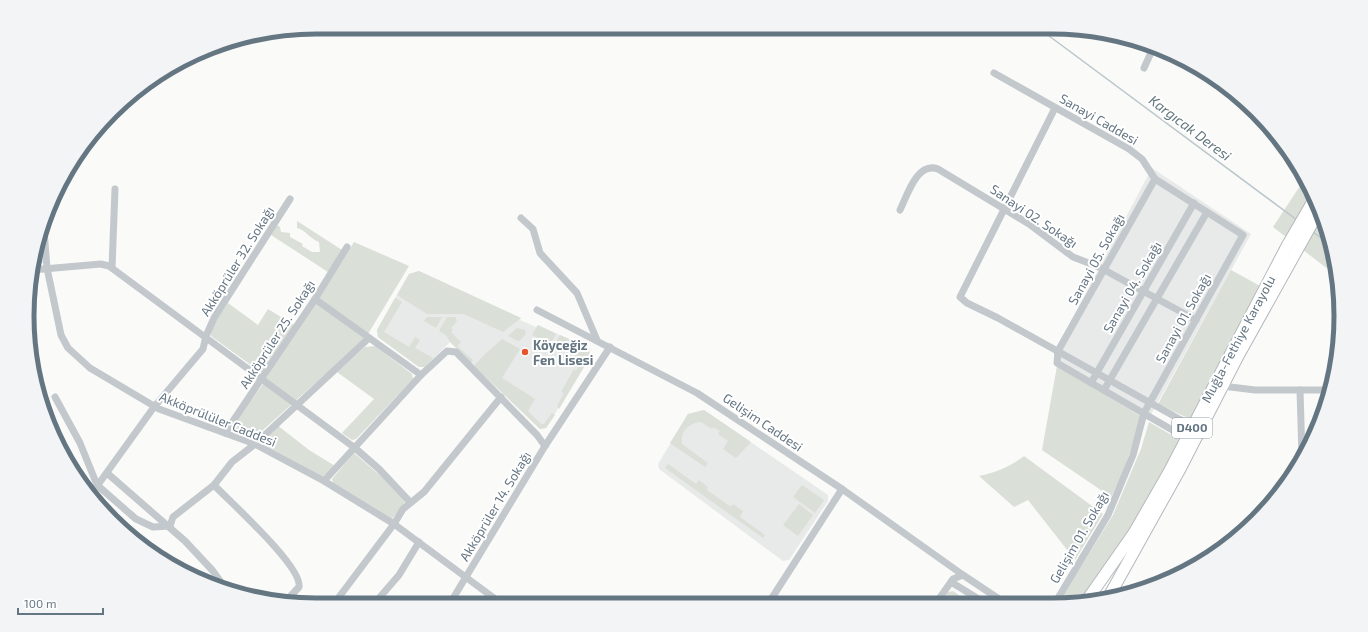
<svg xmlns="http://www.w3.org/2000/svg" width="1368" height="632" font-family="'Exo 2',sans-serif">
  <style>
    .built { fill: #e8e9e9 }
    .green { fill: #dadfd7 }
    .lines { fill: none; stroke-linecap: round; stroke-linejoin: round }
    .stream { stroke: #bbc7cb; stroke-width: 1.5 }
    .highway-casing { stroke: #b4b9bd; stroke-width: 13 }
    .minor { stroke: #c3c8cc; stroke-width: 7 }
    .highway { stroke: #fff; stroke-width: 11 }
    .poi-dot { fill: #e4572e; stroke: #fff; stroke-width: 1.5 }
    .labels { text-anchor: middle; stroke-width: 4; stroke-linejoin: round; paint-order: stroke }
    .shield { fill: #fff; stroke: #939fa8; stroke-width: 1 }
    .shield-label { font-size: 12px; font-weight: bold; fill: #657683 }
    .street-label { font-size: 13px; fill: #657683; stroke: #fff }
    .poi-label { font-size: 13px; font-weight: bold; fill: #657683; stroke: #fff; text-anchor: start }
    .water-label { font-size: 14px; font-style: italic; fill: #60757c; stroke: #fff }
    .rim { fill: none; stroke: #657683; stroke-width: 5 }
  </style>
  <rect width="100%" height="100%" fill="#fafaf8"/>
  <!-- built -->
  <g class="built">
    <path d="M1152 168 1251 234 1148 420 1057 366 1054 362V353Z"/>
    <path d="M40 239 43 263 32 264 33 260Z"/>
    <path d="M419 271 521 318 520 320 527 323 536 327 538 325 589 348 590 357 546 428 540 429 450 342 425 367H419L378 337 377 330 409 274Z"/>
    <path d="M704 410 828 495V501L789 560 783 561 659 469 658 464 688 414Z"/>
  </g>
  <!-- green -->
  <g class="green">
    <path d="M1300 186 1315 198 1319 205 1335 259 1337 276 1273 227Z"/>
    <path d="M297 221 342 250 328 272 271 235 277 225 280 227 281 232 290 233V237L303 244 302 246 312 252H320L319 242C310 239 306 230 297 228Z"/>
    <path d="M354 242 409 266 368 334 318 299Z"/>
    <path d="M1231 270 1262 287 1192 420 1158 404Z"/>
    <path d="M419 271 521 318 503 332 464 314H427L397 295 409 274Z"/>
    <path d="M395 298 402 302 384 332 409 347 415 337 420 340 415 348 433 358 425 367H419L378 337 377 330Z"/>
    <path d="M315 302 365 339 295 401 266 378Z"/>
    <path d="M228 303 258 325 268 309 294 325 262 373 211 336V328Z"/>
    <path d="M427 317H442L436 328 424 321Z"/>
    <path d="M447 317H455L457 321 451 328 453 330 451 332 461 342 457 346 473 360 471 363 450 342 446 335 439 331Z"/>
    <path d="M538 325 556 334 550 344 532 335Z"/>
    <path d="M517 328 525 330 526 333 521 340 518 341 508 336Z"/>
    <path d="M560 335 589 348 590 357 559 409 557 406 564 393 561 392 574 369 576 371 582 359 555 344Z"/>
    <path d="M502 339 520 349 502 378 535 399 528 411 541 424H544L552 413 555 415 546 428 540 429 474 366 483 356Z"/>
    <path d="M375 346 412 374 413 379 356 439 352 440 342 433 374 399 337 372 365 347Z"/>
    <path d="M1057 366 1142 417 1123 472 1111 497 1042 450Z"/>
    <path d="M263 384 291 405 253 439 230 428Z"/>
    <path d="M704 410 751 442 736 458 723 449 728 441 718 434 720 431 713 427 712 429 701 422C688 423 680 432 682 444L708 463 705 467 670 443 688 414Z"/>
    <path d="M1149 422 1180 440 1127 533 1079 603H1058L1113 515 1141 449Z"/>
    <path d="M277 425 309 450 335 466 324 478 261 443Z"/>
    <path d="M354 453 383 478 405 502 392 519 333 483 332 479Z"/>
    <path d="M1024 456 1103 514 1075 560 1028 500 1014 507 979 476C997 472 1009 467 1024 456Z"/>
    <path d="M668 464 696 484 699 480 708 487 707 490 731 507 733 504 743 511 740 517 765 535 763 538 665 468Z"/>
    <path d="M802 485 824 500 815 513 793 497Z"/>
    <path d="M799 504 813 515 798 536 783 525Z"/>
    <path d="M953 591 970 603H941L948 592Z"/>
  </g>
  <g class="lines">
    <!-- stream -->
    <g class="stream">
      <path d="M1037 27 1297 220"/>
      <path d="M1313 232 1331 245"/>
    </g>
    <defs>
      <g id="highway">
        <path d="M1108 598 1180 469 1238 356 1320 209"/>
        <path d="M1085 603 1134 533 1169 472 1287 246 1315 198"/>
      </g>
    </defs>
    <!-- highway casing -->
    <use href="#highway" class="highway-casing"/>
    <!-- minor -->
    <g class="minor">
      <path d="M1144 68 1154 46"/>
      <path d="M994 73 1129 149 1142 159 1155 179 1243 235 1144 413 1133 455 1108 515 1055 603"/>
      <path d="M1055 108 960 297 967 303 998 318 1181 420 1193 425"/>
      <path d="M1155 179 1058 351 1057 363 1186 438"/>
      <path d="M900 210C907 196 917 161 938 169L1029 224 1073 257 1099 267 1196 320"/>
      <path d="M521 218 533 229 540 253 577 293 597 340"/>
      <path d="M44 230 47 268 61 335 68 348 90 368 159 409 255 444 324 481 394 524 502 604"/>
      <path d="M112 268 115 189"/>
      <path d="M32 270 101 264 109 266 355 448 379 469 410 502"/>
      <path d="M315 299 421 375"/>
      <path d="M537 310 697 393 842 489 963 575"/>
      <path d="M1091 383 1194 203"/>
      <path d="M1222 386 1255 390H1330"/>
      <path d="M1104 390 1207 212"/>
      <path d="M1300 390 1302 457"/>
      <path d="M55 397 80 443 97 485 136 519 153 527 170 526"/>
      <path d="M225 433 315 299 347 247"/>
      <path d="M107 473 185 541 213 571 226 589"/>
      <path d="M324 481 421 375 447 351 456 352 537 435 545 446"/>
      <path d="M214 485C230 502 303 567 299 587L285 602"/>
      <path d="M92 493 154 407 203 349 206 336 214 318 290 199"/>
      <path d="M170 526 173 517 214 485 232 462 255 444 369 338"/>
      <path d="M951 582 985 603"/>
      <path d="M380 597 399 575 419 542"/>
      <path d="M936 603 953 579 963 575 1005 603"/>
      <path d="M768 604 842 489"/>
      <path d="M333 605 394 524 403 509 424 492 501 397"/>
      <path d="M449 605 545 446 610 347"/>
    </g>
    <!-- highway -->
    <use href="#highway" class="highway"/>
  </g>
  <!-- markers -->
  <circle class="poi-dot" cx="525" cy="352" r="4"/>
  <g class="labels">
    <!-- shield labels -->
    <rect class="shield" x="1172" y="418" width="40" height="20" rx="3"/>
    <g class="shield-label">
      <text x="1192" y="432">D400</text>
    </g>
    <!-- street labels -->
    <g class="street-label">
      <text transform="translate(1099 119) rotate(30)" y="5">Sanayi Caddesi</text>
      <text transform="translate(1034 216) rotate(34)" y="5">Sanayi 02. Sokağı</text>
      <text transform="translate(1096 259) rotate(-61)" y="5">Sanayi 05. Sokağı</text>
      <text transform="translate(237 261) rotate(-58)" y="5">Akköprüler 32. Sokağı</text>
      <text transform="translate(1132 287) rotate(-60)" y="5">Sanayi 04. Sokağı</text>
      <text transform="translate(1183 318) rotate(-61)" y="5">Sanayi 01. Sokağı</text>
      <text transform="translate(277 334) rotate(-57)" y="5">Akköprüler 25. Sokağı</text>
      <text transform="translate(1238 339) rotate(-62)" y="5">Muğla-Fethiye Karayolu</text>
      <text transform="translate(218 419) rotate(22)" y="5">Akköprülüler Caddesi</text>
      <text transform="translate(763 422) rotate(34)" y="5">Gelişim Caddesi</text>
      <text transform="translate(495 506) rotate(-59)" y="5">Akköprüler 14. Sokağı</text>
      <text transform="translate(1079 537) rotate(-60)" y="5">Gelişim 01. Sokağı</text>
    </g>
    <!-- poi labels -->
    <g class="poi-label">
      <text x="533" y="350">Köyceğiz<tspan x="533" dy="15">Fen Lisesi</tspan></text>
    </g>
    <!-- water labels -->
    <g class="water-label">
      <text transform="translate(1190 128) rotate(37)" y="5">Kargıcak Deresi</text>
    </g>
  </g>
  <!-- crop -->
  <path d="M0 0H1368V632H0ZM316 34H1052A282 282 0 0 1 1334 316V316A282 282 0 0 1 1052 598H316A282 282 0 0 1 34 316V316A282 282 0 0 1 316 34Z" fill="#f3f4f5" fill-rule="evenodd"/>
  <path class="rim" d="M316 34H1052A282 282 0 0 1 1334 316V316A282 282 0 0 1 1052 598H316A282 282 0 0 1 34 316V316A282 282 0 0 1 316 34Z"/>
  <!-- scale -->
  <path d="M18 608v6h85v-6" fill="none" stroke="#657683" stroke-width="2"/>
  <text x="24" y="608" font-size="12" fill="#657683" stroke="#ffffff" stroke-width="3" paint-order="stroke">100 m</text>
</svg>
